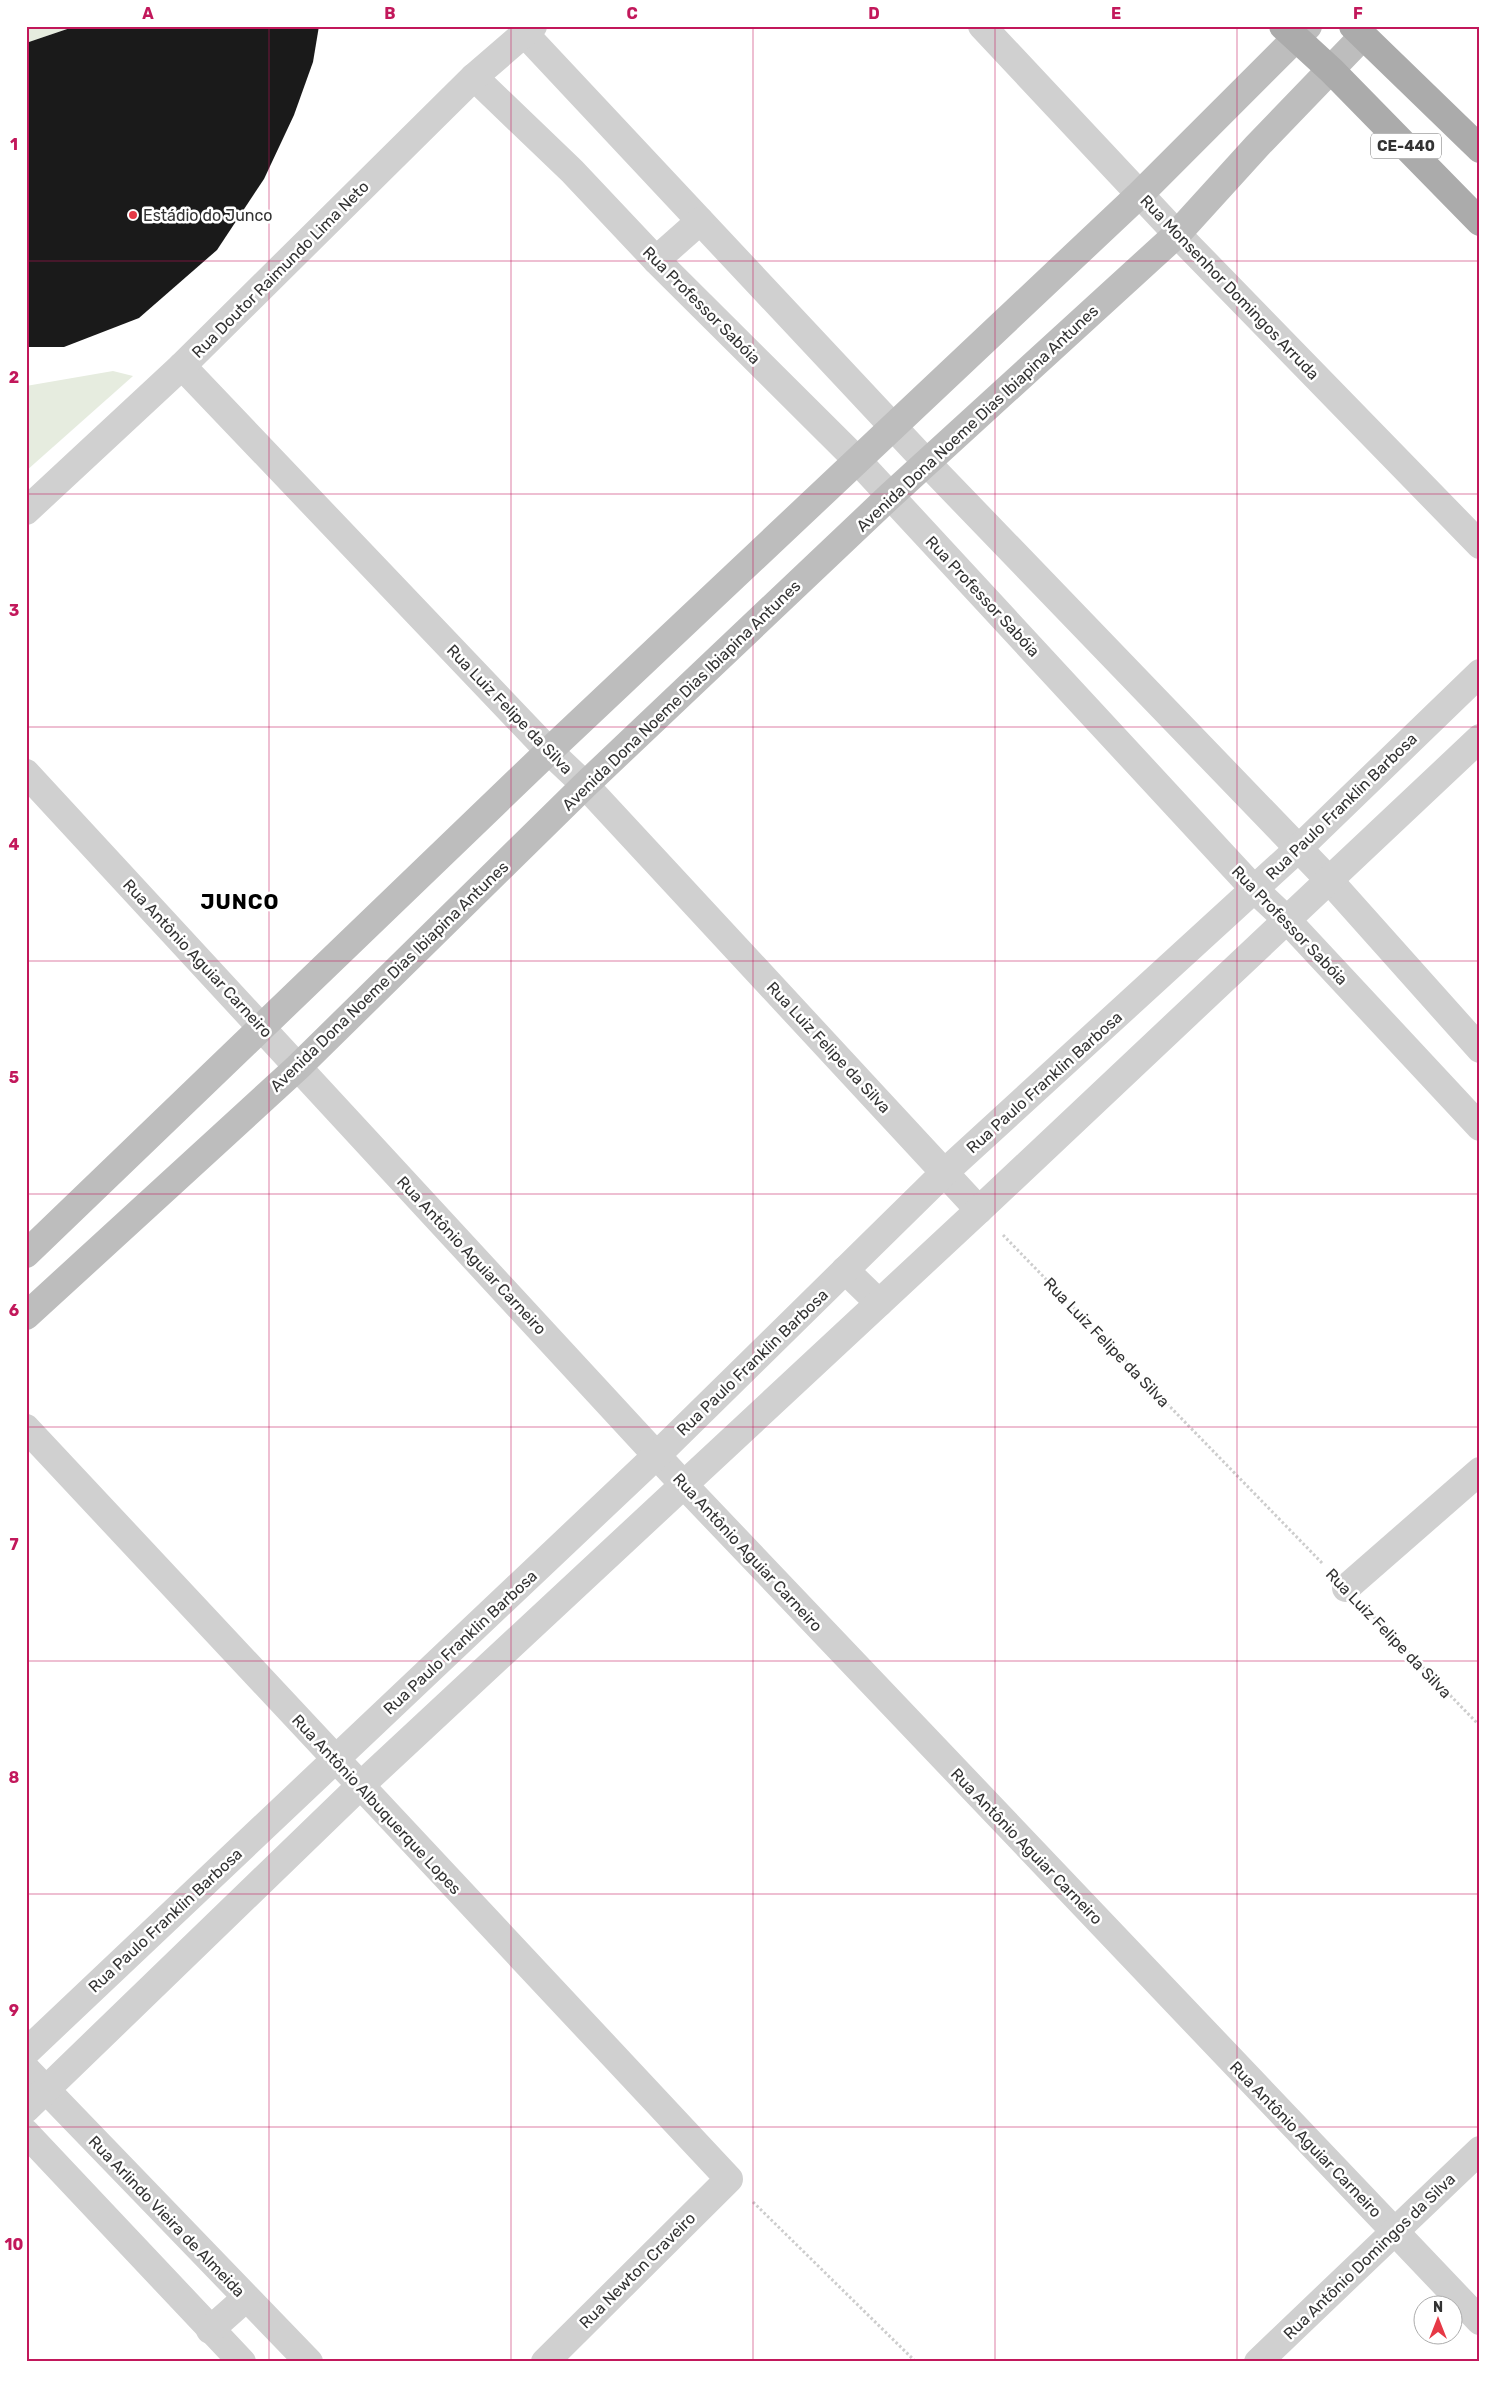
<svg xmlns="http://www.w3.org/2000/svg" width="1506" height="2388" font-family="Rubik,sans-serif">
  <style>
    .green { fill: #e6ecdf }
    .building { fill: #1a1a1a }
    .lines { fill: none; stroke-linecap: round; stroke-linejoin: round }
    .path { stroke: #cdcdcd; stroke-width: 3; stroke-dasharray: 2.5 2.5; stroke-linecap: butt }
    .street { stroke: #d0d0d0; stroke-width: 28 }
    .secondary { stroke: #bdbdbd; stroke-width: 28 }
    .primary { stroke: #ababab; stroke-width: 28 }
    .grid { fill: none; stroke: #c2185b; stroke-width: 1; stroke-opacity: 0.55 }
    .poi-dot { fill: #e63946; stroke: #fff; stroke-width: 2 }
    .labels { text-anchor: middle; stroke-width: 5; stroke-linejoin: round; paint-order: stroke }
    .shield { fill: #fff; stroke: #707070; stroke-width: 1 }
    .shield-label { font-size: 15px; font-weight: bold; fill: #333 }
    .poi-label { font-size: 16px; fill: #333; stroke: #fff; text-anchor: start }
    .street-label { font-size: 16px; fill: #333; stroke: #fff }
    .district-label { font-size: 21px; font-weight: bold; letter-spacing: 1px; fill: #000; stroke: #fff }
    .neatline { fill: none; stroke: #c2185b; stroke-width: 2 }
    .grid-label { font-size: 16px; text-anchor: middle; font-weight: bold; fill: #c2185b }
  </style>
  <rect width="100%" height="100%" fill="#fff"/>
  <!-- green -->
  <g class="green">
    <path d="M26 26H76L26 43Z"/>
    <path d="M113 371 133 376 26 471V386Z"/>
  </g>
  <!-- building -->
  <path class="building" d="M76 26H319L313 62 294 115 264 179 217 250 139 318 64 347H26V43Z"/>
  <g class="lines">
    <!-- path -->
    <g class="path">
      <path d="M1003 1235 1323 1564"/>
      <path d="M1370 1613 1480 1726"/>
      <path d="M753 2202 916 2362"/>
    </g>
    <!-- street -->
    <g class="street">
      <path d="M982 26 1177 234 1480 545"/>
      <path d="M525 34 928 464 1329 880 1480 1049"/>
      <path d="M474 77 572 171 656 260 858 461 1254 889 1287 920 1480 1127"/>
      <path d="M656 260 700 221"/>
      <path d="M182 366 549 751 585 785 979 1210"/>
      <path d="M26 511 182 366 474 77 533 26"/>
      <path d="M26 773 683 1484 1480 2321"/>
      <path d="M845 1270 879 1303"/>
      <path d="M26 1428 729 2179 545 2362"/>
      <path d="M1346 1588 1480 1471"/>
      <path d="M26 2052 657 1455 945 1172 1298 849 1480 673"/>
      <path d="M26 2069 309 2362"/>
      <path d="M26 2109 360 1786 979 1210 1480 738"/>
      <path d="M26 2133 242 2362"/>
      <path d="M210 2330 246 2298"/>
      <path d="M1258 2362 1480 2150"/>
    </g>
    <!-- secondary -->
    <g class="secondary">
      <path d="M26 1254 549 751 1140 194 1308 26"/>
      <path d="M26 1316 298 1067 585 785 890 496 1177 234 1257 146 1363 36"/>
    </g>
    <!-- primary -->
    <g class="primary">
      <path d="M1283 26 1332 71 1480 222"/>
      <path d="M1353 26 1480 149"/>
    </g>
  </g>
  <!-- grid -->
  <path class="grid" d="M269 26V2362M511 26V2362M753 26V2362M995 26V2362M1237 26V2362M26 261H1480M26 494H1480M26 727H1480M26 961H1480M26 1194H1480M26 1427H1480M26 1661H1480M26 1894H1480M26 2127H1480"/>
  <!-- markers -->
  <circle class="poi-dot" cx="133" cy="215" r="5"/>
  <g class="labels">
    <!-- shield labels -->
    <rect class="shield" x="1371" y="133.5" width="70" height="25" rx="4"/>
    <g class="shield-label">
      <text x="1406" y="151">CE-440</text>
    </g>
    <!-- poi labels -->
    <g class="poi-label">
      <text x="143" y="221">Estádio do Junco</text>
    </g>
    <!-- street labels -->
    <g class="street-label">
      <text transform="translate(280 269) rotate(-45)" y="6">Rua Doutor Raimundo Lima Neto</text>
      <text transform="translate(1230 287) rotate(46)" y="6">Rua Monsenhor Domingos Arruda</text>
      <text transform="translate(702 305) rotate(45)" y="6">Rua Professor Sabóia</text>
      <text transform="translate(977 418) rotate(-43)" y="6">Avenida Dona Noeme Dias Ibiapina Antunes</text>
      <text transform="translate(983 596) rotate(47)" y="6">Rua Professor Sabóia</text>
      <text transform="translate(681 695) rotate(-44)" y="6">Avenida Dona Noeme Dias Ibiapina Antunes</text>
      <text transform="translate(510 709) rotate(46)" y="6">Rua Luiz Felipe da Silva</text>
      <text transform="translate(1341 806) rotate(-44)" y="6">Rua Paulo Franklin Barbosa</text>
      <text transform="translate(1290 925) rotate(46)" y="6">Rua Professor Sabóia</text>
      <text transform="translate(198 958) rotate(47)" y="6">Rua Antônio Aguiar Carneiro</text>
      <text transform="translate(389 976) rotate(-44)" y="6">Avenida Dona Noeme Dias Ibiapina Antunes</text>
      <text transform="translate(829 1047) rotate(47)" y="6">Rua Luiz Felipe da Silva</text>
      <text transform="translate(1044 1082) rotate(-42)" y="6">Rua Paulo Franklin Barbosa</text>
      <text transform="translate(472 1255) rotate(47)" y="6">Rua Antônio Aguiar Carneiro</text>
      <text transform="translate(1107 1342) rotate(46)" y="6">Rua Luiz Felipe da Silva</text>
      <text transform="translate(752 1362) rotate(-44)" y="6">Rua Paulo Franklin Barbosa</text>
      <text transform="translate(748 1552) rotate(47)" y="6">Rua Antônio Aguiar Carneiro</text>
      <text transform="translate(1389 1633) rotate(46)" y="6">Rua Luiz Felipe da Silva</text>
      <text transform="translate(460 1642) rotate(-43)" y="6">Rua Paulo Franklin Barbosa</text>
      <text transform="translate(377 1804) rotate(47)" y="6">Rua Antônio Albuquerque Lopes</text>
      <text transform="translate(1027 1846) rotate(46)" y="6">Rua Antônio Aguiar Carneiro</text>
      <text transform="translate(165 1920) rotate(-43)" y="6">Rua Paulo Franklin Barbosa</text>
      <text transform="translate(1306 2139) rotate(46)" y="6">Rua Antônio Aguiar Carneiro</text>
      <text transform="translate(167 2216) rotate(46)" y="6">Rua Arlindo Vieira de Almeida</text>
      <text transform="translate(1369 2256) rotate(-44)" y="6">Rua Antônio Domingos da Silva</text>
      <text transform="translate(637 2270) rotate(-45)" y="6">Rua Newton Craveiro</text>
    </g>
    <!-- district labels -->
    <g class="district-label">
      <text x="240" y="909">JUNCO</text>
    </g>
  </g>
  <!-- border -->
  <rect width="1506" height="2388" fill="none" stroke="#ffffff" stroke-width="55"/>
  <!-- north arrow -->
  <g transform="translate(1438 2320)"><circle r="24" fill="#ffffff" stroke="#adadad"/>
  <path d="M0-4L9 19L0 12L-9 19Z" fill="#e63946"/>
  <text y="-8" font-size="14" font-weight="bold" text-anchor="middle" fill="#333333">N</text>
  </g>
  <rect x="28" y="28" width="1450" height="2332" class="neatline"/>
  <g class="grid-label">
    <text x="148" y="19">A</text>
    <text x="390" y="19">B</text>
    <text x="632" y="19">C</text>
    <text x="874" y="19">D</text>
    <text x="1116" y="19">E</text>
    <text x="1358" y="19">F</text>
    <text x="14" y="150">1</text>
    <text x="14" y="383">2</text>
    <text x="14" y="616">3</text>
    <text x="14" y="850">4</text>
    <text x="14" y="1083">5</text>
    <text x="14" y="1316">6</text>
    <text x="14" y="1550">7</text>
    <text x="14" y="1783">8</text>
    <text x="14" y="2016">9</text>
    <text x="14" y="2250">10</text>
  </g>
</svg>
